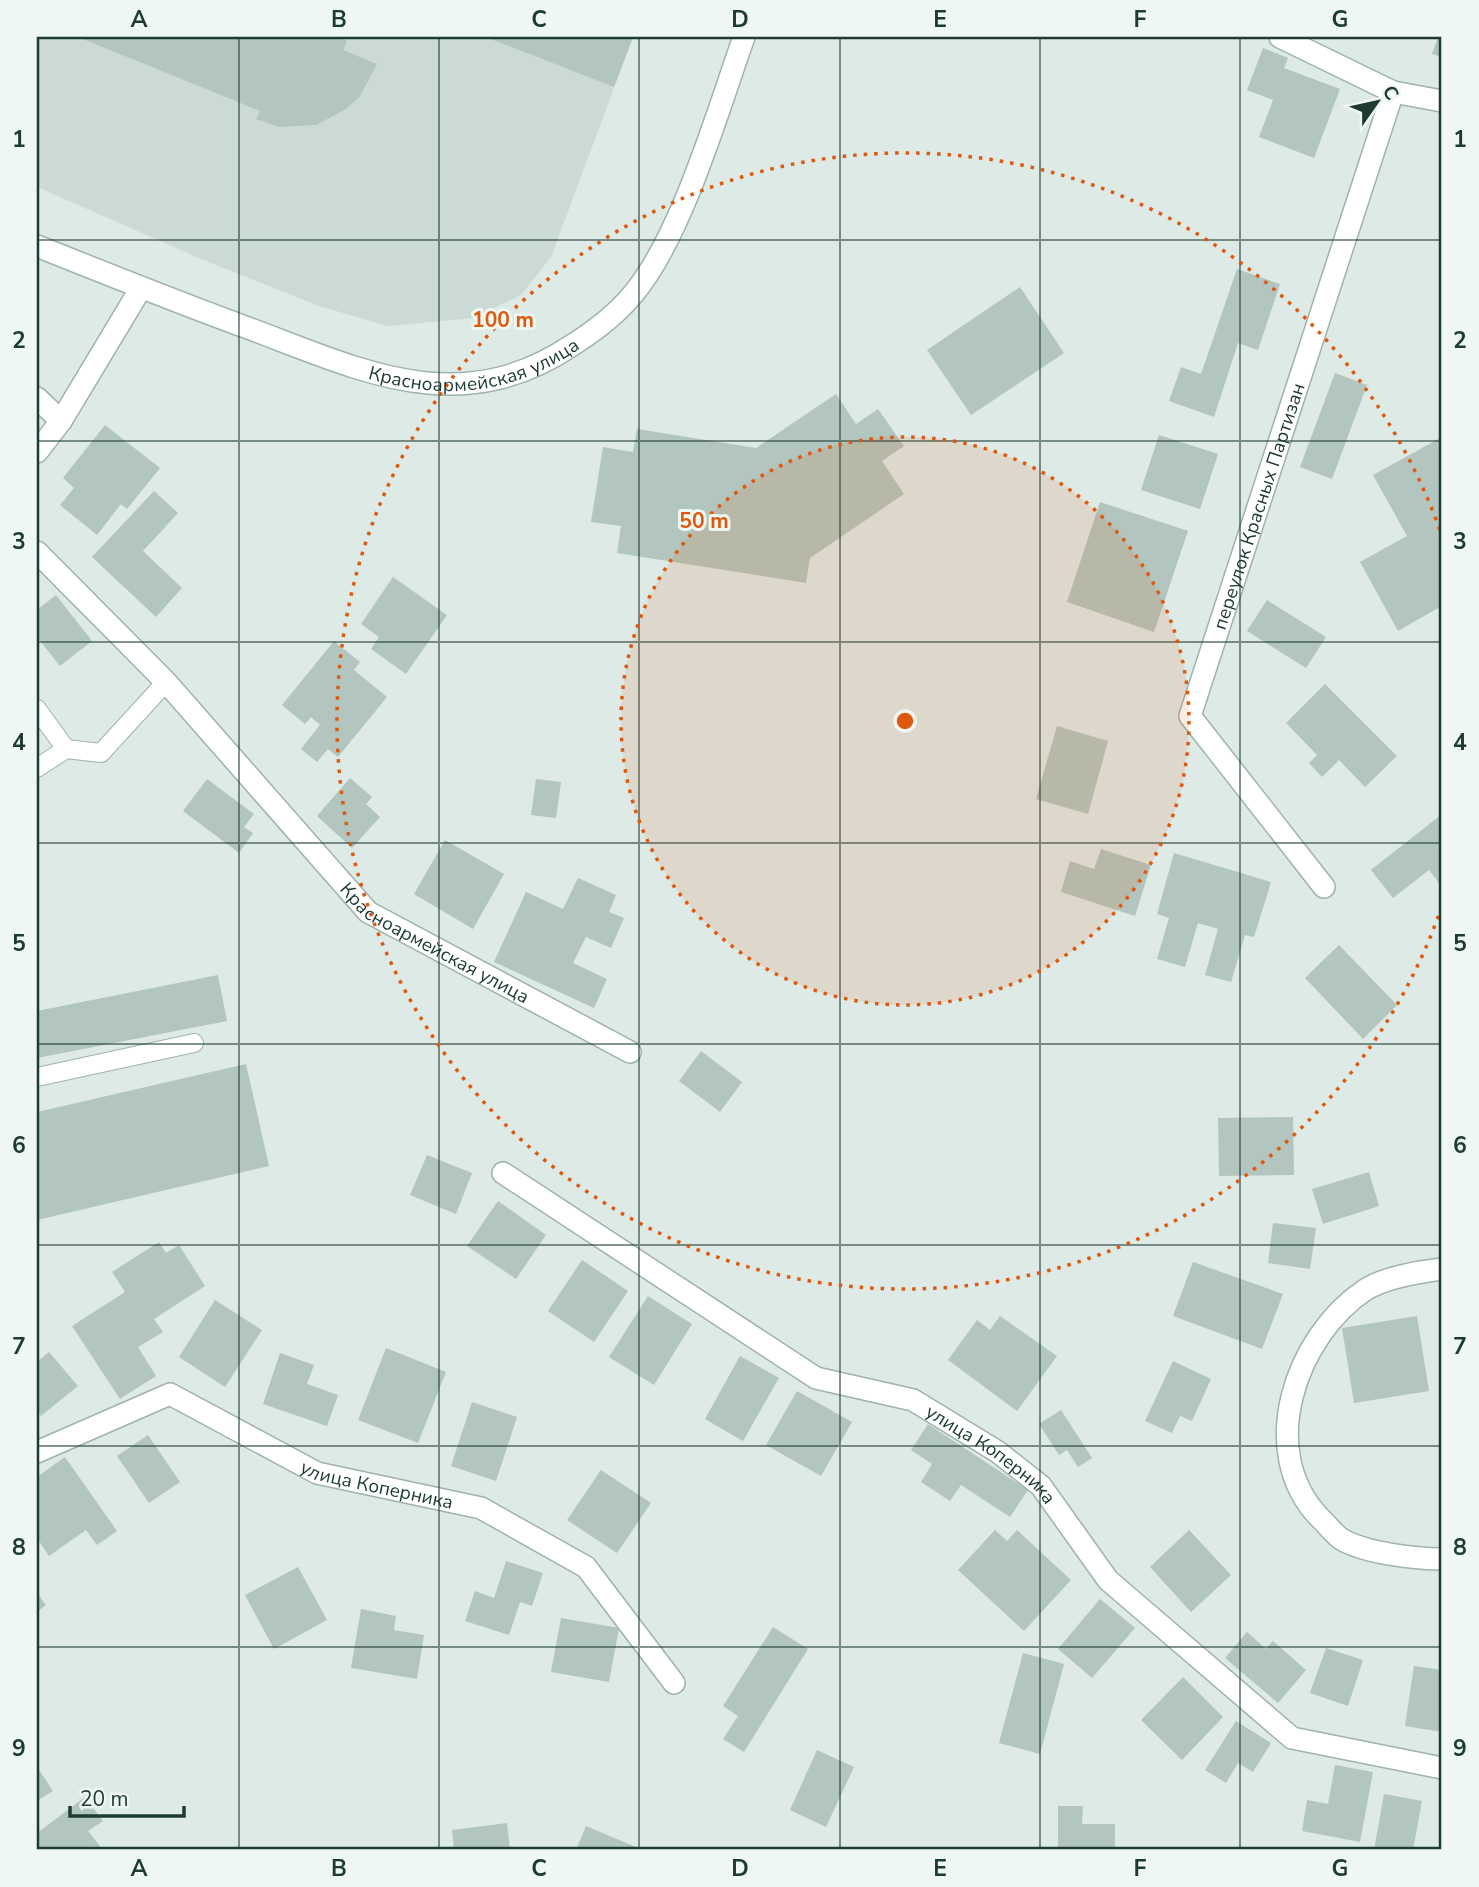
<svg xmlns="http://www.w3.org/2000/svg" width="1479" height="1887" font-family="'Nunito Sans',sans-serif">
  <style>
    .built { fill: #cbdad4 }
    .building { fill: #b2c5be }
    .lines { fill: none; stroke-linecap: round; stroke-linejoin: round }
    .lane-casing { stroke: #a0b2ac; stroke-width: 20 }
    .street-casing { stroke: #a0b2ac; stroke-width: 24 }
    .lane { stroke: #fff; stroke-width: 18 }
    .street { stroke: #fff; stroke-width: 21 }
    .grid { fill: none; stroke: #1e3b33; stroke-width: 2; stroke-opacity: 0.55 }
    .ring { fill: none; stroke: #de580e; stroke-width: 3.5; stroke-dasharray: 3.5 7 }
    .labels { text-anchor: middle; stroke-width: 6; stroke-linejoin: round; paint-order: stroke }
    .street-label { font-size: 19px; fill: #1e3b33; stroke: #eef7f2 }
    .centre { fill: #de580e; stroke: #eef7f2; stroke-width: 3.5 }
    .ring-label { font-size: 21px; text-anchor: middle; font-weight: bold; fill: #de580e; stroke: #eef7f2; stroke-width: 6; stroke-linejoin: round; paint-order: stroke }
    .neatline { fill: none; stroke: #1e3b33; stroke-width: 2.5 }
    .grid-label { font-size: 23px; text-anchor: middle; font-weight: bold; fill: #1e3b33 }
  </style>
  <rect width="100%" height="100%" fill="#ddeae5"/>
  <!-- built -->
  <path class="built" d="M37 37H633L551 257 521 295 473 318 388 326 319 306 206 261 37 187Z"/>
  <!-- building -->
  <g class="building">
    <path d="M78 37H338L347 41 343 50 377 64 360 96 346 109 316 125 279 127 256 119 260 111Z"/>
    <path d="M486 37H633L614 87Z"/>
    <path d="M1438 37H1442V57L1432 54Z"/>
    <path d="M1263 48 1288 58 1284 68 1340 89 1314 158 1259 137 1273 100 1247 90Z"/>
    <path d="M1237 269 1280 284 1258 350 1238 343 1214 417 1169 401 1181 367 1201 374Z"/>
    <path d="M1020 287 1064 353 971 415 927 350Z"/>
    <path d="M1335 373 1367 385 1332 479 1300 467Z"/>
    <path d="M836 394 856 424 878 409 904 446 882 461 904 494 810 558 806 583 617 553 621 526 591 522 603 447 633 452 637 429 756 448Z"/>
    <path d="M105 425 160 468 127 509 121 504 97 535 60 505 74 488 63 478Z"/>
    <path d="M1159 435 1218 454 1200 509 1141 490Z"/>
    <path d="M1442 437V615L1438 608 1398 631 1360 562 1407 536 1373 475Z"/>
    <path d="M154 491 178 513 143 551 182 588 156 617 92 557Z"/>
    <path d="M1100 502 1188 531 1154 632 1067 602Z"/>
    <path d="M393 577 447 615 406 674 371 649 379 637 361 624Z"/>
    <path d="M56 595 92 641 60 666 37 637V610Z"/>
    <path d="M1267 600 1326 637 1306 668 1247 631Z"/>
    <path d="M334 641 360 662 354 670 387 697 338 757 328 749 317 762 301 749 320 725 311 717 305 724 282 705Z"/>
    <path d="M1325 684 1397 756 1365 787 1339 760 1322 777 1309 763 1317 755 1286 723Z"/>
    <path d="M1057 726 1108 741 1088 814 1036 799Z"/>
    <path d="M350 778 372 797 366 804 380 817 352 848 317 816Z"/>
    <path d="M207 779 254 814 244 827 253 833 239 853 183 811Z"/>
    <path d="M536 779 561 782 556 818 531 815Z"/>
    <path d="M1442 814V887L1429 870 1393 898 1371 870Z"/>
    <path d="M445 840 504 874 473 929 414 894Z"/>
    <path d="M1101 849 1151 865 1135 916 1061 892 1070 861 1094 869Z"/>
    <path d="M1174 853 1271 882 1254 937 1245 935 1231 982 1205 975 1218 929 1198 923 1185 967 1157 959 1169 918 1157 914Z"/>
    <path d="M578 878 616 895 609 912 624 918 611 948 586 937 573 963 607 979 594 1008 494 962 526 892 563 909Z"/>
    <path d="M1339 945 1397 1005 1363 1039 1305 978Z"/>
    <path d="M218 975 227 1021 37 1058V1011Z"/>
    <path d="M701 1051 742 1082 720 1112 679 1081Z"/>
    <path d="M246 1064 269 1166 37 1220V1112Z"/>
    <path d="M1293 1117 1294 1175 1219 1176 1218 1118Z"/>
    <path d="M427 1155 472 1173 456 1214 410 1195Z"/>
    <path d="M1369 1172 1379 1206 1323 1224 1312 1189Z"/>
    <path d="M498 1201 546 1235 516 1279 467 1246Z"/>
    <path d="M1273 1223 1316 1228 1310 1269 1268 1263Z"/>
    <path d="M159 1242 166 1253 179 1245 205 1286 154 1319 163 1332 138 1347 156 1376 120 1399 72 1326 125 1292 112 1272Z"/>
    <path d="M582 1260 628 1291 594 1342 548 1311Z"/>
    <path d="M1193 1262 1283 1294 1262 1349 1173 1316Z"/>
    <path d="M648 1296 692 1324 654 1385 609 1357Z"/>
    <path d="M215 1300 262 1330 225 1387 179 1357Z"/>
    <path d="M1000 1316 1057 1356 1017 1411 948 1360 977 1320 990 1330Z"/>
    <path d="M1417 1316 1429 1391 1354 1403 1342 1328Z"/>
    <path d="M386 1348 446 1372 418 1443 358 1420Z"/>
    <path d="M49 1352 78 1386 41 1416 37 1411V1362Z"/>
    <path d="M280 1353 314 1365 307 1384 338 1395 327 1426 263 1404Z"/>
    <path d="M740 1356 779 1378 743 1441 705 1419Z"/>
    <path d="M1173 1361 1211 1379 1192 1421 1180 1416 1172 1433 1145 1421Z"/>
    <path d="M797 1391 852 1422 821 1476 766 1445Z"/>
    <path d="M472 1402 517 1417 496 1481 451 1466Z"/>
    <path d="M1061 1410 1092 1458 1078 1467 1067 1450 1059 1455 1039 1424Z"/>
    <path d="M928 1424 1028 1490 1010 1517 961 1485 950 1501 921 1482 932 1464 911 1450Z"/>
    <path d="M148 1435 180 1482 149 1503 117 1456Z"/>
    <path d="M65 1457 117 1531 97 1545 86 1530 49 1556 37 1538V1477Z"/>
    <path d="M601 1470 651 1503 617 1553 567 1520Z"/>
    <path d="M995 1530 1007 1541 1017 1530 1071 1580 1024 1631 958 1570Z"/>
    <path d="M1189 1530 1231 1575 1191 1612 1150 1567Z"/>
    <path d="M506 1561 543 1573 532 1606 520 1602 509 1635 465 1621 475 1591 494 1598Z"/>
    <path d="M298 1567 327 1620 274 1649 245 1595Z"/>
    <path d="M37 1593 46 1605 37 1612Z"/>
    <path d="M1100 1599 1135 1628 1092 1678 1058 1649Z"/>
    <path d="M361 1609 396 1616 394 1630 424 1635 417 1679 351 1668Z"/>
    <path d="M561 1618 619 1628 609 1682 551 1672Z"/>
    <path d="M773 1627 808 1649 744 1752 723 1739 738 1716 723 1706Z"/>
    <path d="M1247 1632 1266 1649 1273 1641 1306 1670 1278 1703 1225 1658Z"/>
    <path d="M1326 1648 1363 1660 1348 1706 1310 1693Z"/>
    <path d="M1023 1653 1064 1664 1040 1754 999 1743Z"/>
    <path d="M1414 1666 1442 1670V1732L1405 1726Z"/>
    <path d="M1183 1677 1223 1717 1182 1760 1141 1720Z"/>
    <path d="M1236 1721 1271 1743 1253 1772 1238 1763 1226 1783 1205 1770Z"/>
    <path d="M817 1750 854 1767 826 1827 790 1810Z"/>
    <path d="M1335 1765 1373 1772 1360 1842 1302 1831 1307 1800 1328 1804Z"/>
    <path d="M37 1767 53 1791 37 1801Z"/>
    <path d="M1384 1794 1422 1801 1413 1850H1374Z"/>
    <path d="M85 1797 103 1821 88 1831 103 1850H37V1833Z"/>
    <path d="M1058 1806H1083L1082 1824H1115V1850H1058Z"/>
    <path d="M507 1823 510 1850H454L452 1830Z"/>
    <path d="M586 1826 643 1850H576Z"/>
  </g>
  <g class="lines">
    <defs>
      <g id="lane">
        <path d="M37 709 66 749 37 768"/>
        <path d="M66 749 101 753 166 682"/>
        <path d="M37 1077 194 1043"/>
      </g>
      <g id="street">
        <path d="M1280 37 1393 92 1442 101"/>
        <path id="s1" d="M37 246C107 274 177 302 248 328 363 371 460 421 574 344 596 330 617 314 634 293 682 235 718 110 744 37"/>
        <path d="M37 398 61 421 141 288"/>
        <path d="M37 452 61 421"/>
        <path id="s2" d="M37 552 166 682 368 912 630 1052"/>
        <path id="s3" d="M1324 887 1190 716 1393 92"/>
        <path id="s4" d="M503 1173 816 1378 913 1400 998 1452 1041 1486 1108 1580 1292 1738 1442 1768"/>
        <path d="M1442 1269C1419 1272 1385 1277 1365 1290 1296 1336 1255 1451 1320 1518 1327 1524 1335 1536 1343 1540 1366 1553 1416 1559 1442 1559"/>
        <path id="s5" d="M37 1452 170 1394 317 1473 481 1508 586 1567 674 1683"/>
      </g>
    </defs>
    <!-- lane casing -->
    <use href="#lane" class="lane-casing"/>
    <!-- street casing -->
    <use href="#street" class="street-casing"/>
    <!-- lane -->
    <use href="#lane" class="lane"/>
    <!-- street -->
    <use href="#street" class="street"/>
  </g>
  <!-- grid -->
  <path class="grid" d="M239 37V1850M439 37V1850M639 37V1850M840 37V1850M1040 37V1850M1240 37V1850M37 240H1442M37 441H1442M37 642H1442M37 843H1442M37 1044H1442M37 1245H1442M37 1446H1442M37 1647H1442"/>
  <!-- distance rings -->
  <circle cx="905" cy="721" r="284" fill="#de580e" fill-opacity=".12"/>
  <g class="ring">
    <circle cx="905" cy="721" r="284"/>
    <path d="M1442 906A568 568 0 1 1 1442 536"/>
  </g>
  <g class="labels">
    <!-- street labels -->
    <g class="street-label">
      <text dy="7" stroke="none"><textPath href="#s1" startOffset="464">Красноармейская улица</textPath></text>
      <text dy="7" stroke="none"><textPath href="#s3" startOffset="438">переулок Красных Партизан</textPath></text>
      <text dy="7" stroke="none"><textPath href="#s2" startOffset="562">Красноармейская улица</textPath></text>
      <text dy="7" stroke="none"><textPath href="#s4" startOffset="569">улица Коперника</textPath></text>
      <text dy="7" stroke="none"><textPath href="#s5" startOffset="373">улица Коперника</textPath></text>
    </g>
  </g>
  <circle cx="905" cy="721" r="10" class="centre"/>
  <g class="ring-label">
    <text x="503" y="327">100 m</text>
    <text x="704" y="528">50 m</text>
  </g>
  <!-- border -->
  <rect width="1479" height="1887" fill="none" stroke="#eef7f2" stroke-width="77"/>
  <!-- north arrow -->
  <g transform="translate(1377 102) rotate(56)" stroke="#eef7f2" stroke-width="5" paint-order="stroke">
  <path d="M0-5L12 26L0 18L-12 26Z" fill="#1e3b33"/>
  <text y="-10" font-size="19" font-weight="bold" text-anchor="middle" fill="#1e3b33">С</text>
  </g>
  <!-- scale -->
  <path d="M70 1806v10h114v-10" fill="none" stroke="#1e3b33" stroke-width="3.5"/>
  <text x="80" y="1806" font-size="21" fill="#1e3b33" stroke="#eef7f2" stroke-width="5" paint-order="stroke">20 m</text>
  <rect x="38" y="38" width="1402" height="1810" class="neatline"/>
  <g class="grid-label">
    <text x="139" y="27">A</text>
    <text x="339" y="27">B</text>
    <text x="539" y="27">C</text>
    <text x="740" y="27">D</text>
    <text x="940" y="27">E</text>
    <text x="1140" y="27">F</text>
    <text x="1340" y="27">G</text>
    <text x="19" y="147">1</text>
    <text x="1460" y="147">1</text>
    <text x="19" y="348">2</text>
    <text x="1460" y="348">2</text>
    <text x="19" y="549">3</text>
    <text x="1460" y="549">3</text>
    <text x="19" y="750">4</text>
    <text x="1460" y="750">4</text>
    <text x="19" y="951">5</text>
    <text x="1460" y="951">5</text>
    <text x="19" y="1153">6</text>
    <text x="1460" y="1153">6</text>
    <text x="19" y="1354">7</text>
    <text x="1460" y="1354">7</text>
    <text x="19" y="1555">8</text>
    <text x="1460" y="1555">8</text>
    <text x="19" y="1756">9</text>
    <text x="1460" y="1756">9</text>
    <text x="139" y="1876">A</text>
    <text x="339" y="1876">B</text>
    <text x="539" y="1876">C</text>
    <text x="740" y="1876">D</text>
    <text x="940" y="1876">E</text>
    <text x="1140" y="1876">F</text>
    <text x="1340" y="1876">G</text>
  </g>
</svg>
